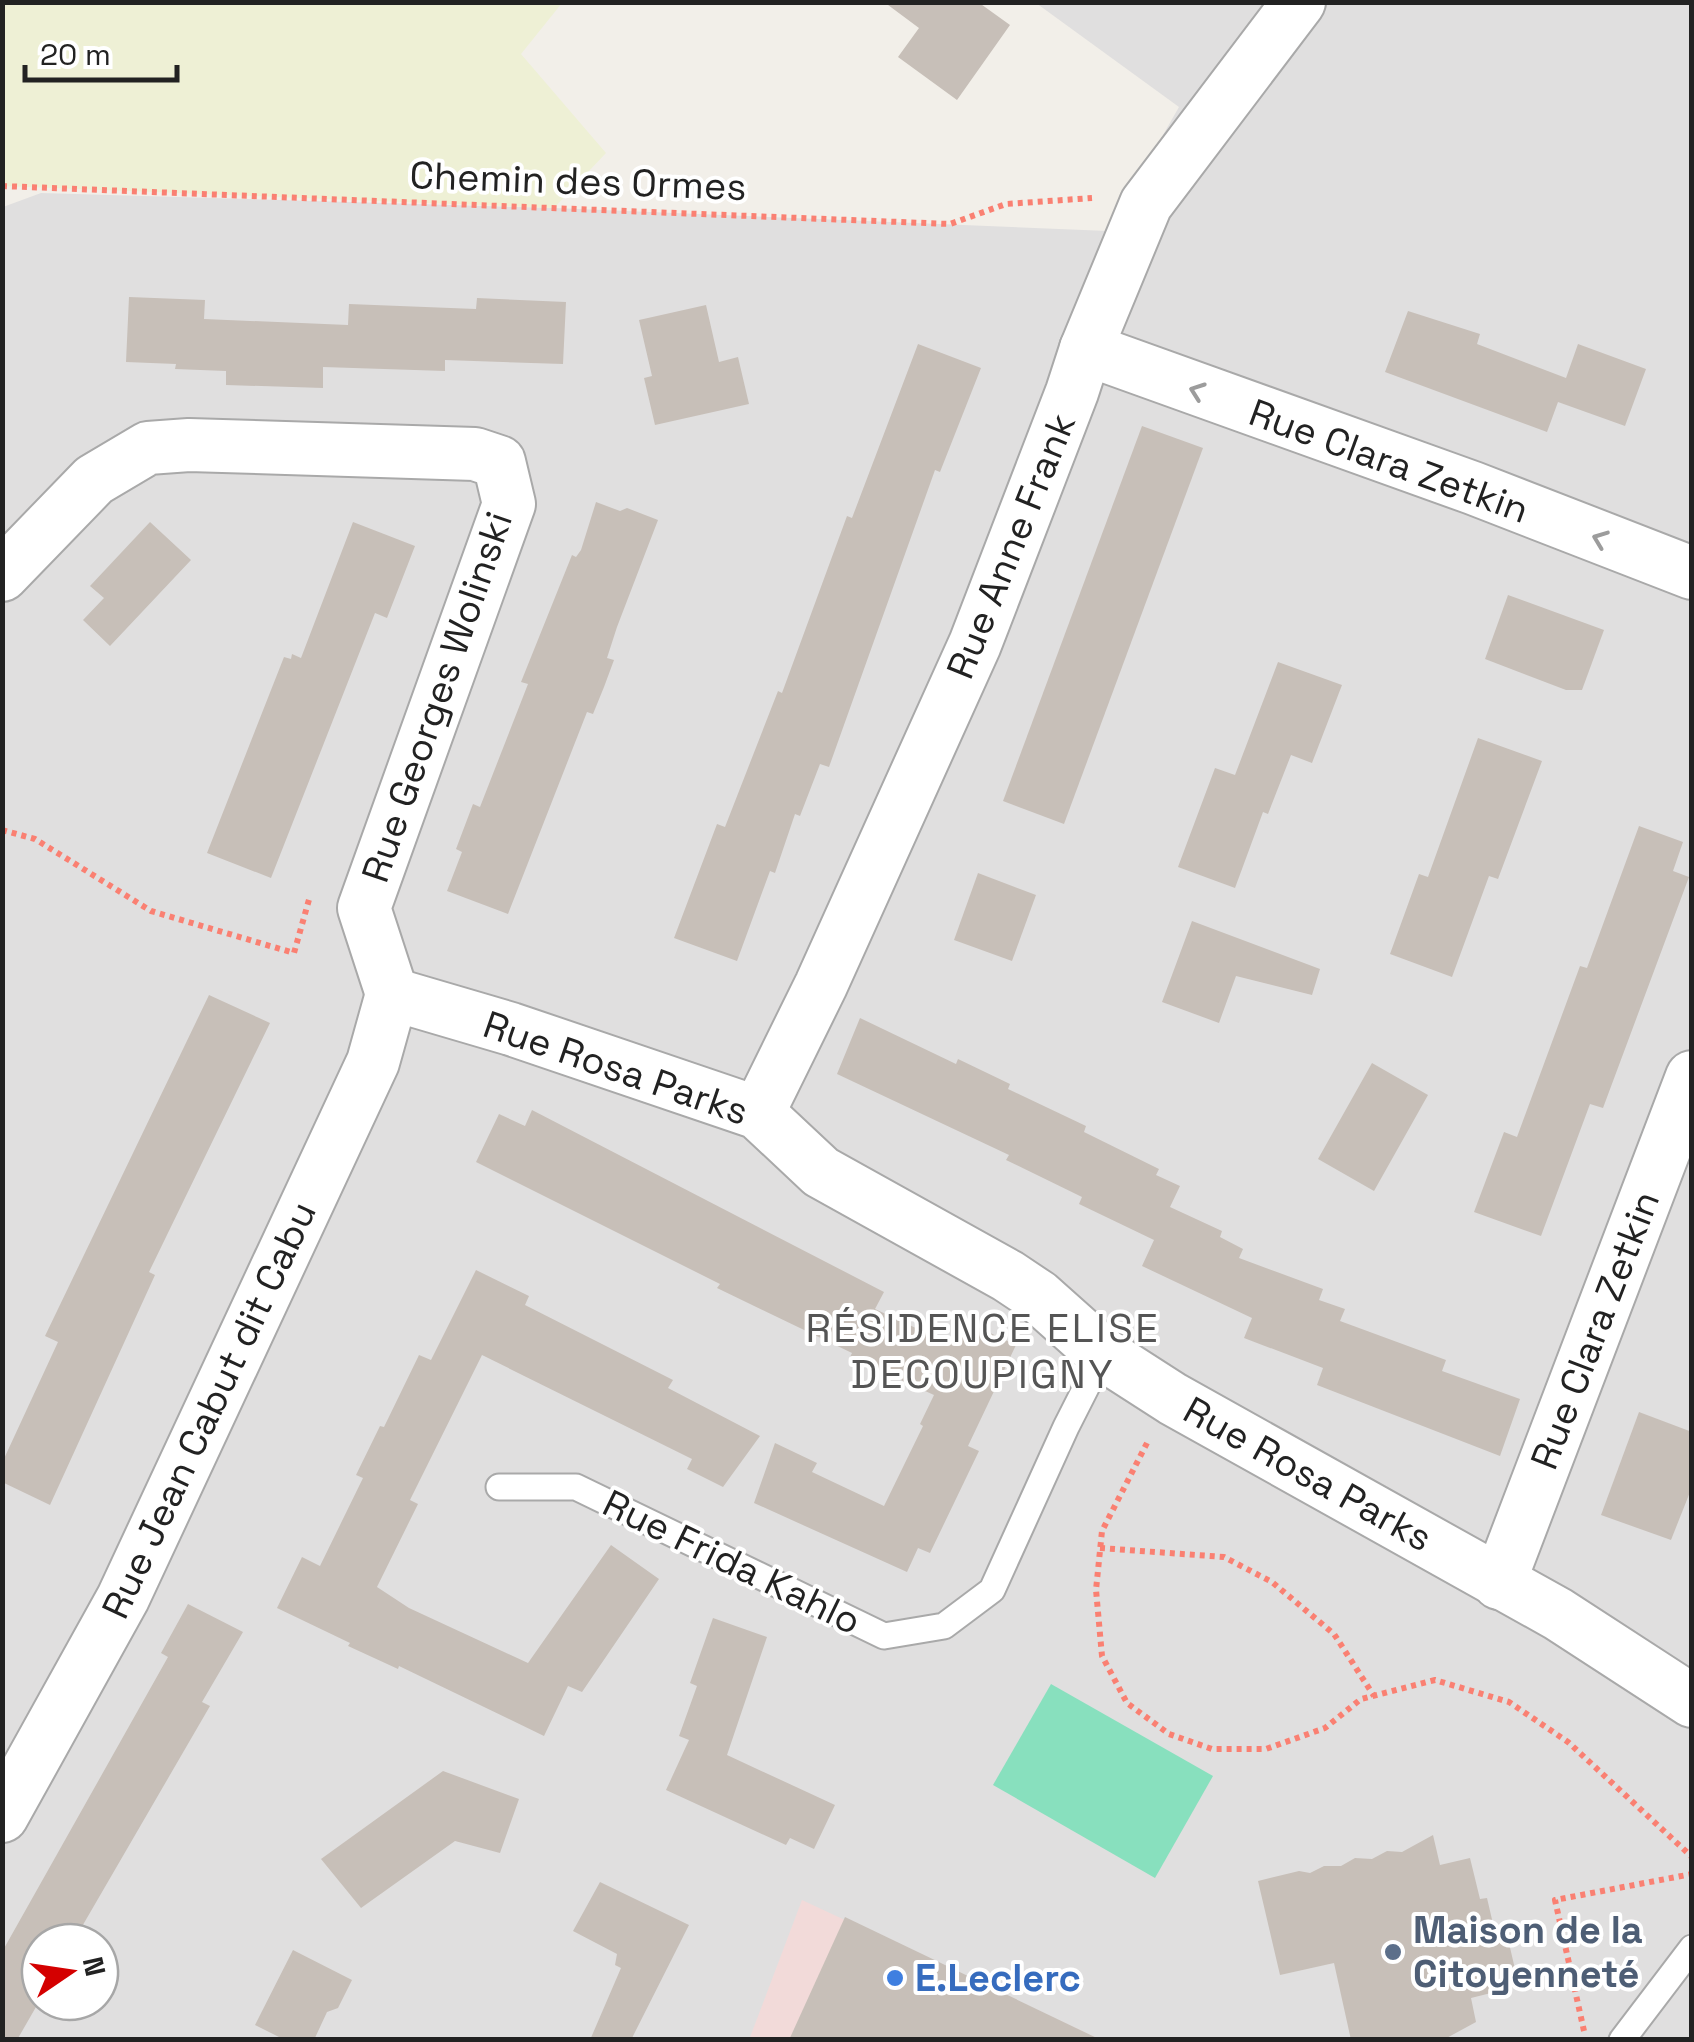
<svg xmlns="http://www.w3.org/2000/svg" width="1694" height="2042" font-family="'Space Grotesk',sans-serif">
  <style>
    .residential { fill: #e0dfdf; fill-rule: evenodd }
    .commercial { fill: #f2dad9 }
    .farmland { fill: #eef0d5 }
    .pitch { fill: #88e0be }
    .building { fill: #c7bfb8 }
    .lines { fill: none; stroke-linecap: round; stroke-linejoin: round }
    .lane-casing { stroke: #a9a9a9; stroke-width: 29 }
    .street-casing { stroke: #a9a9a9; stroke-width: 56 }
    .path { stroke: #fa8072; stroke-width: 6; stroke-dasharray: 5 5; stroke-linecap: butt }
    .lane { stroke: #fff; stroke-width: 25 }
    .street { stroke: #fff; stroke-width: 52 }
    .oneway { stroke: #9c9c9c }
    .service-dot { fill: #5c6f8a; stroke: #fff; stroke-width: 4 }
    .shop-dot { fill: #3f7fe0; stroke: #fff; stroke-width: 4 }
    .labels { text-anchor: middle; stroke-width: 8; stroke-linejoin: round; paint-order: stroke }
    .street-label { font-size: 38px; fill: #222; stroke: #fff }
    .service-label { font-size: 38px; font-weight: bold; fill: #4e5e75; stroke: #fff; text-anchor: start }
    .shop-label { font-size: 38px; font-weight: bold; fill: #366cbe; stroke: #fff; text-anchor: start }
    .neighbourhood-label { font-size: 40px; letter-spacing: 2.5px; fill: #555; stroke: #fff }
  </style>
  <rect width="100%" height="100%" fill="#f2efe9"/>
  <!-- residential -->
  <path class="residential" d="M1036 3H1691V2039L3 2040V207L41 193 554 208 1108 231 1179 107ZM40 1942H100V2002H40Z"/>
  <!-- commercial -->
  <path class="commercial" d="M802 1900 1099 2039 749 2040Z"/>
  <!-- farmland -->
  <path class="farmland" d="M3 2 562 3 521 54 606 153 554 208 3 186Z"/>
  <!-- pitch -->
  <path class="pitch" d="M1051 1684 1213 1776 1155 1878 993 1785Z"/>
  <!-- building -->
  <g class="building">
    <path d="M884 2H978L1010 25 957 100 898 57 919 28Z"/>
    <path d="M129 297 205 300 204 319 348 325 349 304 476 309 477 298 566 302 563 364 445 360V371L323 367V388L226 385V371L175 369 176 364 126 362Z"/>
    <path d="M706 305 719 362 738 357 749 404 655 425 644 378 652 376 639 320Z"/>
    <path d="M1408 311 1480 334 1477 344 1566 378 1578 344 1646 369 1625 426 1558 402 1547 432 1385 372Z"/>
    <path d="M918 344 981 368 940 472 935 470 829 767 820 764 800 816 795 814 775 873 770 871 737 961 674 938 717 824 725 827 778 691 782 693 847 516 852 518Z"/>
    <path d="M1142 426 1203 448 1064 824 1003 801Z"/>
    <path d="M596 502 620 511 627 508 658 520 617 627 607 658 614 660 604 687 593 714 587 712 508 914 447 891 462 852 456 849 473 804 480 807 528 684 521 682 572 555 576 557 581 550Z"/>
    <path d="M150 522 191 560 110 646 83 620 104 598 90 586Z"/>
    <path d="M353 522 415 546 387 618 375 613 271 878 207 853 284 657 291 659 292 654 301 658Z"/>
    <path d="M1508 595 1604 630 1582 690H1566L1485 659Z"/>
    <path d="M1278 662 1342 685 1312 763 1291 755 1268 814 1263 812 1235 888 1178 867 1215 768 1235 775Z"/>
    <path d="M1478 738 1542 761 1498 879 1489 876 1452 977 1390 954 1419 874 1428 877Z"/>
    <path d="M1639 826 1683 842 1673 871 1689 877 1603 1108 1590 1104 1541 1236 1474 1212 1504 1132 1517 1137 1580 966 1587 968Z"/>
    <path d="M978 873 1036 895 1012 961 954 940Z"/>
    <path d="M1192 921 1320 969 1312 995 1236 976 1219 1023 1162 1002Z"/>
    <path d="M209 995 270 1023 149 1272 155 1275 50 1505 2 1482V1463L58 1342 45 1336Z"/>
    <path d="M860 1018 956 1064 958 1059 1010 1084 1008 1089 1086 1126 1084 1132 1159 1169 1156 1175 1180 1186 1170 1207 1222 1231 1220 1237 1243 1249 1239 1258 1323 1289 1319 1300 1345 1309 1340 1321 1446 1360 1442 1371 1520 1399 1500 1456 1317 1385 1323 1368 1244 1338 1252 1318 1142 1266 1160 1227 1154 1240 1079 1204 1082 1197 1006 1160 1009 1155 837 1074Z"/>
    <path d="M1372 1063 1428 1095 1374 1191 1318 1159Z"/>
    <path d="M532 1110 884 1292 875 1309 948 1343 960 1319 1016 1345 968 1446 979 1451 930 1553 918 1548 907 1572 754 1503 775 1443 817 1463 812 1472 884 1506 923 1426 920 1424 934 1395 850 1357 852 1353 717 1288 720 1284 476 1162 499 1114 525 1126Z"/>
    <path d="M476 1270 529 1296 525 1305 673 1380 668 1388 760 1436 723 1487 687 1469 692 1459 482 1355 410 1500 418 1504 377 1587 409 1608 528 1663 611 1545 659 1579 582 1692 568 1686 544 1736 399 1666 398 1669 348 1646 350 1643 277 1608 302 1557 320 1566 363 1478 356 1475 380 1426 384 1427 419 1355 431 1360Z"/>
    <path d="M1639 1412 1692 1432V1487L1671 1540 1601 1515Z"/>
    <path d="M188 1604 243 1632 202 1702 210 1706 73 1942H40V2000L17 2040H2V1952L168 1657 161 1653Z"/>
    <path d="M713 1618 767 1637 727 1755 835 1805 814 1849 790 1838 786 1845 666 1790 689 1740 679 1736 697 1686 690 1683Z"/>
    <path d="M443 1771 519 1799 500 1853 455 1841 361 1908 321 1859Z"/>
    <path d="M1433 1835 1440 1865 1470 1858 1480 1899 1487 1898 1497 1941 1508 1939 1519 1986 1471 1998 1476 2022 1443 2040H1351L1334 1963 1280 1975 1258 1881 1299 1871 1310 1873 1324 1866H1341L1355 1858 1372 1859 1387 1851 1402 1852Z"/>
    <path d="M600 1882 689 1925 631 2040H590L621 1968 615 1965 617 1954 573 1931Z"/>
    <path d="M845 1917 1101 2040H789Z"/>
    <path d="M293 1950 352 1980 338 2008 327 2012 314 2040H285L255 2025Z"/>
  </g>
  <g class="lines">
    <defs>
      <g id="lane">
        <path d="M499 1487H576L884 1636 944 1626 992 1590 1066 1427 1103 1354"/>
        <path d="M1622 2040 1692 1948"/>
      </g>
      <g id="street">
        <path d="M1086 349 1473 488 1692 573"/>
        <path d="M2 575 94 480 148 448 189 445 475 454 499 462 509 504 364 908 392 994"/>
        <path d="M392 994 511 1029 758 1113 821 1172 1008 1276 1038 1296 1103 1354 1173 1399 1558 1614 1692 1701"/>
        <path d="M758 1113 821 985 975 644 1072 392 1086 349 1146 204 1299 2"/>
        <path d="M1499 1583 1692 1077"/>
        <path d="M2 1816 123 1598 373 1062 392 994"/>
      </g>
    </defs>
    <!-- lane casing -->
    <use href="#lane" class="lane-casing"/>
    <!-- street casing -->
    <use href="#street" class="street-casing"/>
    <!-- path -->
    <g class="path">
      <path d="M2 186 950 224 1006 204 1092 198"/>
      <path d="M2 830 35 839 151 911 294 953 310 896"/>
      <path d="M1147 1443 1102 1531 1096 1590 1102 1656 1127 1703 1169 1734 1212 1749H1266L1325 1728 1361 1699 1435 1680 1509 1702 1568 1742 1692 1857"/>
      <path d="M1100 1548 1224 1557 1272 1582 1334 1634 1374 1696"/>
      <path d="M1584 2031 1555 1900 1692 1874"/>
    </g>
    <!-- lane -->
    <use href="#lane" class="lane"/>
    <!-- street -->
    <use href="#street" class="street"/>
  </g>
  <!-- one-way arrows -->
  <defs><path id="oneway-chevron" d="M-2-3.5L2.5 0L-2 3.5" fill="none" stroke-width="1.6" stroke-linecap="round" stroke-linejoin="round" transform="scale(2.5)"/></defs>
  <g class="oneway">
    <use href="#oneway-chevron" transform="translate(1197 391) rotate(-160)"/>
    <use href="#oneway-chevron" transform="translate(1600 539) rotate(-159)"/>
  </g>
  <!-- markers -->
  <circle class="service-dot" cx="1393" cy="1952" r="10"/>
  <circle class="shop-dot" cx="895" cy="1978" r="10"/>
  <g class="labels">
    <!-- street labels -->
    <g class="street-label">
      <text transform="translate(578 181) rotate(2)" y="13">Chemin des Ormes</text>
      <text transform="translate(1389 461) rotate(20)" y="13">Rue Clara Zetkin</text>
      <text transform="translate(1011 546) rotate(-68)" y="13">Rue Anne Frank</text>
      <text transform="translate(437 697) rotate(-71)" y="13">Rue Georges Wolinski</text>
      <text transform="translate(616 1068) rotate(19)" y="13">Rue Rosa Parks</text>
      <text transform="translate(1595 1330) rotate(-69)" y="13">Rue Clara Zetkin</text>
      <text transform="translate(209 1410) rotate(-65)" y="13">Rue Jean Cabut dit Cabu</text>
      <text transform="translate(1308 1474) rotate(29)" y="13">Rue Rosa Parks</text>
      <text transform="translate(732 1562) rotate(26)" y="13">Rue Frida Kahlo</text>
    </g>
    <!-- service labels -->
    <g class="service-label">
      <text x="1413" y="1943">Maison de la<tspan x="1413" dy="44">Citoyenneté</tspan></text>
    </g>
    <!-- shop labels -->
    <g class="shop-label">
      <text x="915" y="1991">E.Leclerc</text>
    </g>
    <!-- neighbourhood labels -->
    <g class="neighbourhood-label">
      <text x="983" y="1342">RÉSIDENCE ELISE<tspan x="983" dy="46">DECOUPIGNY</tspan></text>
    </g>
  </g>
  <!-- border -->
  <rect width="1694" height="2042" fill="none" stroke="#222222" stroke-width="10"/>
  <!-- north arrow -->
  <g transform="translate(70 1972) rotate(77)"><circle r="48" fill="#ffffff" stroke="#a7a7a7" stroke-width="2.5"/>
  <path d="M0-8L18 38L0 25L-18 38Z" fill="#d40000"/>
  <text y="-15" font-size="28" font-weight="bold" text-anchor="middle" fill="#222222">N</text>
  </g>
  <!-- scale -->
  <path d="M25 65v15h152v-15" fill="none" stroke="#222222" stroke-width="5"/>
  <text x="40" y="65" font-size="30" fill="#222222" stroke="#ffffff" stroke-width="8" paint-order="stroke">20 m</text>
</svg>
